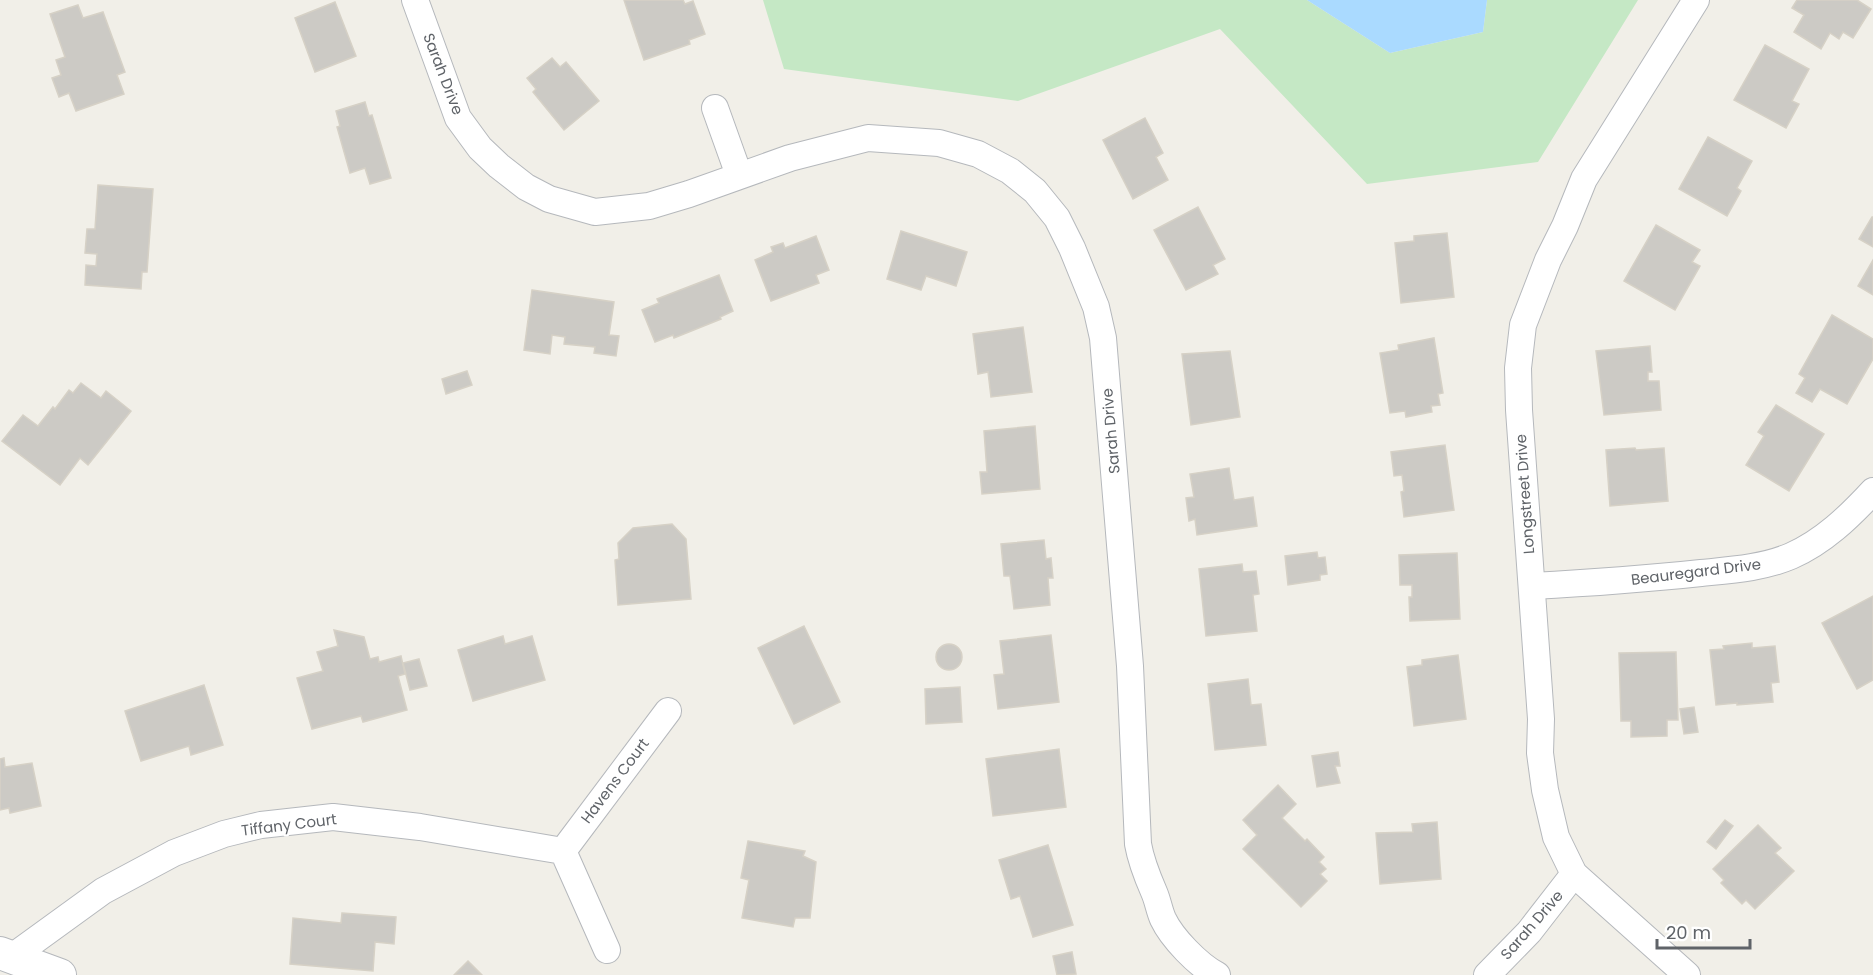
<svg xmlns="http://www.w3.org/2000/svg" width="1873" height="975" font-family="Poppins,sans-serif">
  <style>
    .green { fill: #c5e8c5 }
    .water { fill: #aadaff }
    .building { fill: #cccac5; stroke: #d6d1c6; stroke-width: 1.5 }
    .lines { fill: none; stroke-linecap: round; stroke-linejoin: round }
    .minor-casing { stroke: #b5b8bc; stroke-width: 28 }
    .tertiary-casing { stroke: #b5b8bc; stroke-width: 34 }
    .minor { stroke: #fff; stroke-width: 26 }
    .tertiary { stroke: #fff; stroke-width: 32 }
    .labels { text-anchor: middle; stroke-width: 4.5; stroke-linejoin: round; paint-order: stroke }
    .street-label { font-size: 15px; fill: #5f6368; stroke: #fff }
  </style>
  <rect width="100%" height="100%" fill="#f1efe8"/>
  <!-- green -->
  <path class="green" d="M763 0H1307L1390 53 1483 32 1487 0H1638L1538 162 1367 184 1220 29 1018 101 784 69Z"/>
  <!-- water -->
  <path class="water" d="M1307 0H1487L1483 32 1390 53Z"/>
  <!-- building -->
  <g class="building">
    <path d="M624 0H683L685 4 693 1 705 34 689 40 690 44 644 60Z"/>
    <path d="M1797 0H1857L1871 9 1853 38 1843 32 1839 39 1830 33 1821 49 1794 32 1804 15 1792 8Z"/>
    <path d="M335 2 356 56 315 72 295 18Z"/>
    <path d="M78 5 83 18 103 12 125 72 117 75 124 94 76 111 69 93 59 97 52 78 61 75 56 60 65 57 50 14Z"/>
    <path d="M1765 45 1809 69 1792 101 1799 104 1786 128 1734 100Z"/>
    <path d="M552 58 560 67 566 62 599 101 564 130 533 92 536 89 527 78Z"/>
    <path d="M365 102 369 116 372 115 391 178 370 184 365 168 350 173 337 127 340 126 336 111Z"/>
    <path d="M1145 118 1163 153 1156 157 1168 180 1133 199 1103 140Z"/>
    <path d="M1708 137 1752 161 1737 188 1741 191 1727 216 1679 189Z"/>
    <path d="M98 185 153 189 147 272H142L141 289 85 285 86 265 96 266 97 254 85 253 87 229H95Z"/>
    <path d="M1198 207 1225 259 1213 265 1218 274 1186 290 1154 230Z"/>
    <path d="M1872 217H1873V247L1859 239Z"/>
    <path d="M1656 225 1700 250 1692 262 1700 266 1675 310 1624 281Z"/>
    <path d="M901 231 967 252 956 286 926 276 921 290 887 279Z"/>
    <path d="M1447 233 1454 297 1401 303 1395 243 1414 241V236Z"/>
    <path d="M816 236 829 270 816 275 819 283 771 301 755 260 773 252 771 247 783 243 785 248Z"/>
    <path d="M1873 260V295L1858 286Z"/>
    <path d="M719 275 733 311 720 317 721 319 674 338 673 335 655 342 642 310 659 303 657 299Z"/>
    <path d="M532 290 614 302 609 335 619 336 616 356 594 353 595 347 564 344 565 337 552 335 550 354 524 350Z"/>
    <path d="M1832 315 1873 339V359L1847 404 1820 389 1812 402 1796 393 1805 378 1799 374Z"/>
    <path d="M1023 327 1032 392 991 397 988 372 978 374 973 334Z"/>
    <path d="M1434 338 1443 393 1438 394 1440 405 1431 406 1432 412 1406 417 1405 411 1390 413 1380 353 1399 350 1398 345Z"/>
    <path d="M1650 346 1652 372H1648V381H1659L1661 410 1604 415 1596 351Z"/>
    <path d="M1230 351 1240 417 1191 425 1182 354Z"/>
    <path d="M467 371 472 385 446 394 442 379Z"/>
    <path d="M81 383 101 398 106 391 131 411 88 465 80 458 60 485 2 441 23 415 38 426 53 407 55 409 69 390 73 393Z"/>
    <path d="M1776 405 1824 434 1789 491 1746 465 1764 436 1758 432Z"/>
    <path d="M1035 426 1040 489 982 494 980 472H987L984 431Z"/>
    <path d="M1445 445 1454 510 1404 517 1401 492 1404 491 1402 475 1394 476 1391 452Z"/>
    <path d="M1635 448 1636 450 1664 448 1668 501 1610 506 1606 450Z"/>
    <path d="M1229 468 1234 500 1253 497 1257 526 1197 535 1195 519 1189 521 1186 498 1194 497 1190 474Z"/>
    <path d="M672 524 686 539 691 599 618 605 615 560 619 559 618 543 633 528Z"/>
    <path d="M1044 540 1046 559 1051 558 1053 578H1048L1050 605 1014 609 1010 576H1004L1001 544Z"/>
    <path d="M1317 552 1318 558 1325 557 1327 574 1320 575V580L1288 585 1285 556Z"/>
    <path d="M1457 553 1460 619 1410 621 1409 597H1412V585H1400L1399 555Z"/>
    <path d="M1242 564 1243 572 1256 571 1259 594 1253 595 1257 631 1206 636 1199 569Z"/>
    <path d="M1873 596V680L1857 689 1822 623Z"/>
    <path d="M804 626 840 702 794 724 758 648Z"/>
    <path d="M334 630 364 637 370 659 378 657 379 662 401 656 405 674 398 676 407 710 363 722 361 716 312 729 297 678 323 671 317 652 338 646Z"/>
    <path d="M1051 635 1059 702 998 709 994 675 1004 674 1000 641Z"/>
    <path d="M503 636 505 644 532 636 545 680 473 701 458 650Z"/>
    <path d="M1752 643V648L1775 646 1779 682 1771 683 1773 702 1737 705V703L1716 705 1710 650 1724 649 1723 646Z"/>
    <circle cx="949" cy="657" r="13"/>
    <path d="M1676 652 1678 720H1667V736L1631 737V721H1621L1619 653Z"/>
    <path d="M1458 655 1466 719 1414 726 1407 667 1422 665V660Z"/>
    <path d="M419 659 427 686 410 690 403 663Z"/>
    <path d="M1248 679 1251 705 1261 704 1266 745 1215 750 1208 684Z"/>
    <path d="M204 685 223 745 191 755 189 746 141 761 125 711Z"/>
    <path d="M960 687 962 722 926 724 925 689Z"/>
    <path d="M1694 707 1698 732 1684 734 1680 709Z"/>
    <path d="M1059 749 1066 807 993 816 986 759Z"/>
    <path d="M1338 752 1340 766H1335L1340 783 1317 787 1312 756Z"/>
    <path d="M4 758 5 767 32 763 41 806 10 813 9 808 0 810V759Z"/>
    <path d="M1278 785 1296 804 1282 818 1305 841 1307 839 1324 857 1319 862 1326 869 1320 874 1327 881 1301 907 1243 849 1257 835 1243 820Z"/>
    <path d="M1725 820 1733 826 1716 849 1707 842Z"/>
    <path d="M1437 822 1441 879 1380 884 1376 833 1413 832 1412 824Z"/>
    <path d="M1758 825 1781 848 1775 853 1794 871 1755 909 1746 900 1742 904 1721 883 1724 880 1713 869Z"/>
    <path d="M748 841 805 851 803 856 816 862 810 918H795L793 927 742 918 749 880 741 878Z"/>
    <path d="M1048 845 1073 925 1033 937 1020 896 1011 899 999 860Z"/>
    <path d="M342 913 396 917 394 944 375 942 373 971 290 964 293 918 341 923Z"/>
    <path d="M1072 952 1076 974 1057 975 1053 956Z"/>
    <path d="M468 961 482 975H454Z"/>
  </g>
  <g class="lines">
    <defs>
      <g id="minor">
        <path d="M415 0 458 118 480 148 499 166 526 187 549 199 595 212 649 206 689 194 790 158 868 138 939 143 978 154 1010 171 1035 191 1057 218 1072 248 1096 307 1103 338 1130 666 1138 844C1141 861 1147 876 1154 892 1158 901 1159 910 1163 919 1172 938 1198 965 1217 975"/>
        <path d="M715 108 739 175"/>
        <path d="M1532 586C1588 583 1644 579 1701 573 1731 570 1763 568 1791 556 1823 542 1849 517 1873 491"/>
        <path d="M563 851 668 711"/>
        <path d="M12 957 103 891 174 853 224 834 261 825 333 817 420 827 563 851 607 950"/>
        <path d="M1487 975 1529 932 1574 874"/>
        <path d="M1687 975 1574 874 1556 837 1545 790 1540 753 1541 719 1519 410 1518 368 1523 325 1548 260 1565 226 1584 179 1696 0"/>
      </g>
      <path id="tertiary" d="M0 953 60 975"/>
    </defs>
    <!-- minor casing -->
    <use href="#minor" class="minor-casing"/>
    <!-- tertiary casing -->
    <use href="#tertiary" class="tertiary-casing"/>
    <!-- minor -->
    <use href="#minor" class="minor"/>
    <!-- tertiary -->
    <use href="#tertiary" class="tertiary"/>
  </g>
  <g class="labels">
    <!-- street labels -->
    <g class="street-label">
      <text transform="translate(443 74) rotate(69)" y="5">Sarah Drive</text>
      <text transform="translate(1111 431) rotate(-95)" y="5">Sarah Drive</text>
      <text transform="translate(1525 494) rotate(-94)" y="5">Longstreet Drive</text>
      <text transform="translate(1696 572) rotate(-7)" y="5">Beauregard Drive</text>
      <text transform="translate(615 781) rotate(-53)" y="5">Havens Court</text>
      <text transform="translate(289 825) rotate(-7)" y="5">Tiffany Court</text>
      <text transform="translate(1532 925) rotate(-49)" y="5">Sarah Drive</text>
    </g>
  </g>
  <!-- scale -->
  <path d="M1657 939v9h93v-9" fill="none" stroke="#5f6368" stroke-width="3"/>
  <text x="1666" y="939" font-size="18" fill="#5f6368" stroke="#ffffff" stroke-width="4.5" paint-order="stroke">20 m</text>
</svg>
